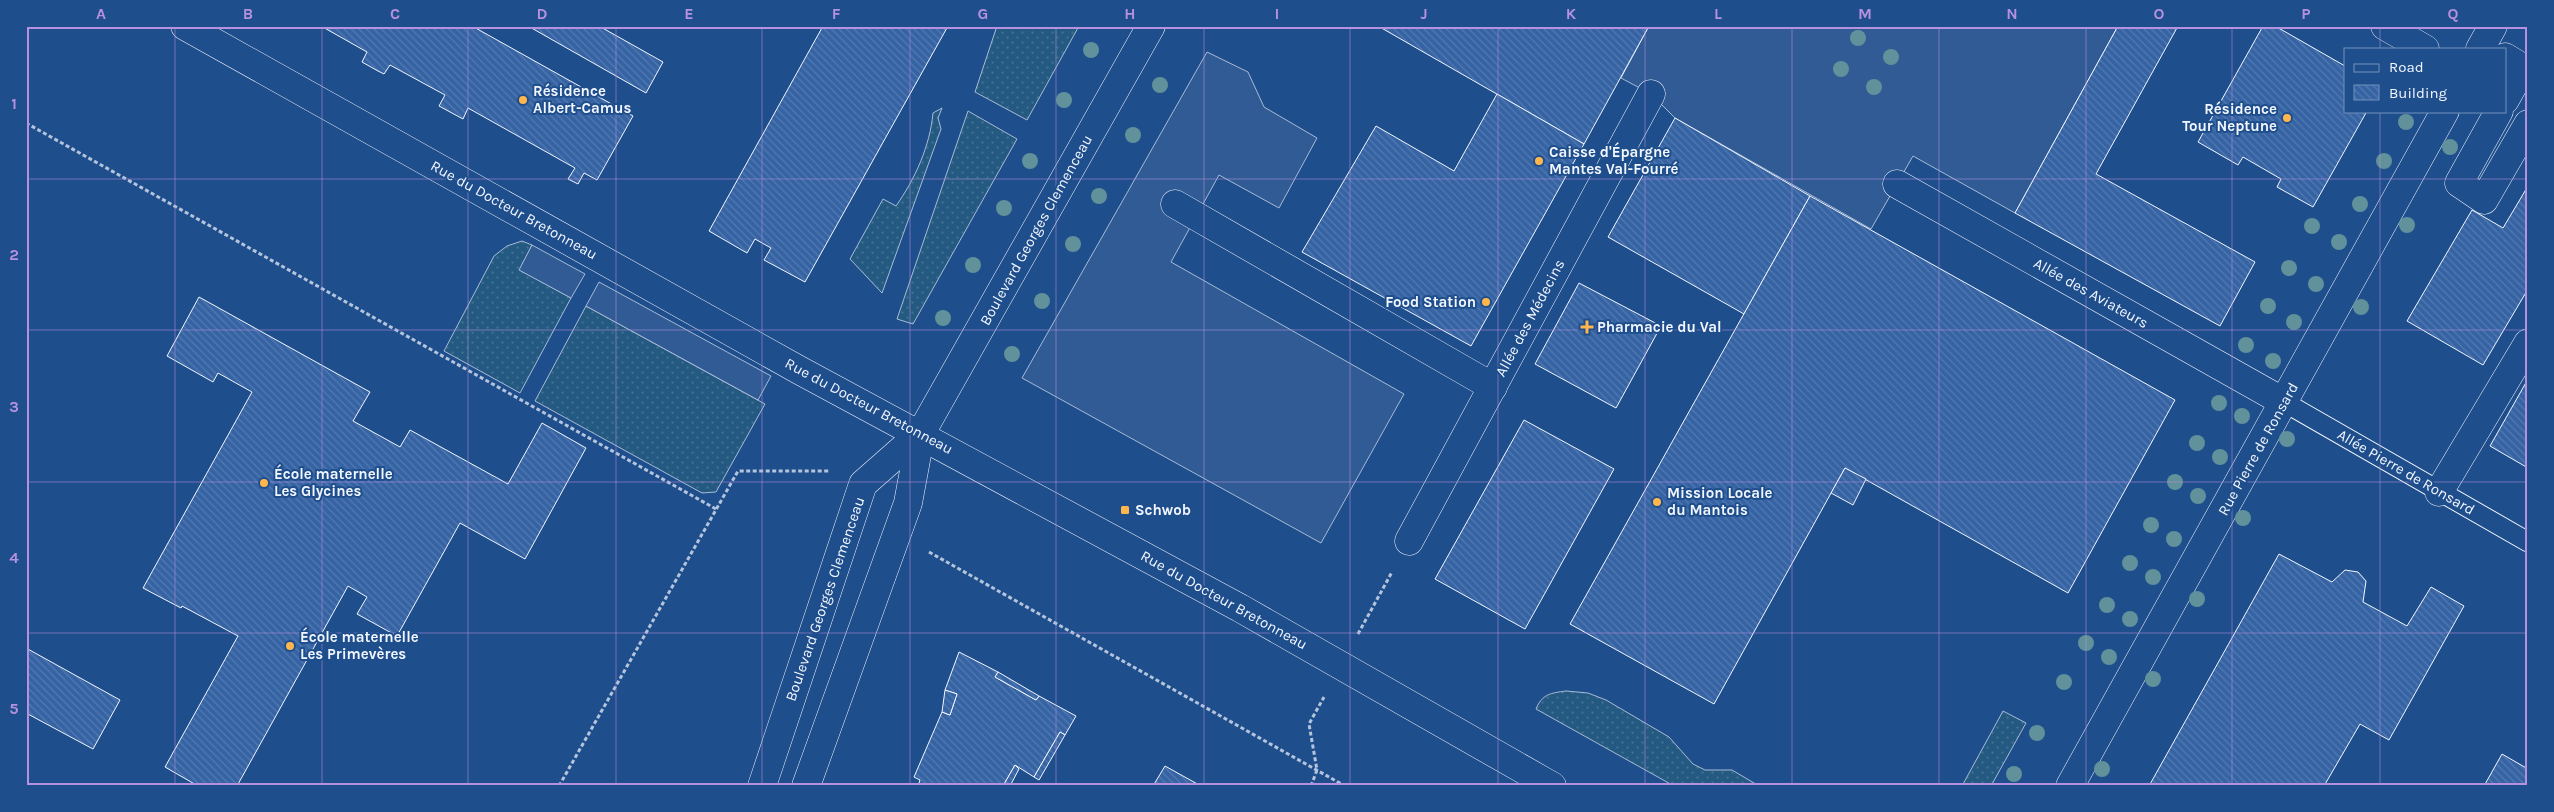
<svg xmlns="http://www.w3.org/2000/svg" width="2554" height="812" font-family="Karla,sans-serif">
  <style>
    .grass { fill: url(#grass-dots); stroke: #a8bbd7 }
    .parking { fill: #305b95; stroke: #a8bbd7 }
    .building { fill: url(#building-back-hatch); stroke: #f2f6ff }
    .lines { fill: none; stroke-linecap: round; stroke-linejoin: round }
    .service-casing { stroke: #f2f6ff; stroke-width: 21 }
    .pedestrian-casing { stroke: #f2f6ff; stroke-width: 29 }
    .minor-casing { stroke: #f2f6ff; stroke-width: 29 }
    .secondary-casing { stroke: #f2f6ff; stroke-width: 29 }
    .path { stroke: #b3c4dc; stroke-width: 3; stroke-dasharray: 4 2.5; stroke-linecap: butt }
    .service { stroke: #1f4e8c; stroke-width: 19 }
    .pedestrian { stroke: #1f4e8c; stroke-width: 28 }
    .minor { stroke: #1f4e8c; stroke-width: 28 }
    .secondary { stroke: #1f4e8c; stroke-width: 28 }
    .tree { fill: #61919a }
    .grid { fill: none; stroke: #b691df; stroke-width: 1; stroke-opacity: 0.55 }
    .poi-dot { fill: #ffb74d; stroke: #1f4e8c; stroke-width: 2 }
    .labels { text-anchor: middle; stroke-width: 4; stroke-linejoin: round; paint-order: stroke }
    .poi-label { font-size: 15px; font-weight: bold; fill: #f2f6ff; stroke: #1f4e8c; text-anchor: start }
    .street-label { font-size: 15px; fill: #f2f6ff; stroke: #1f4e8c }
    .neatline { fill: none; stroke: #b691df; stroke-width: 2 }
    .grid-label { font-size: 16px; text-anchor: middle; font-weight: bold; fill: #b691df }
  </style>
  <defs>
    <pattern id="grass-dots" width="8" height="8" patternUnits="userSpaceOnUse" patternTransform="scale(1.25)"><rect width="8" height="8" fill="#245a82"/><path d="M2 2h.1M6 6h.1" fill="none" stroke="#447295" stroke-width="1.8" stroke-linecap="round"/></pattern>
    <pattern id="building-back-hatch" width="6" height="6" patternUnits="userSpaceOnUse" patternTransform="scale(1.25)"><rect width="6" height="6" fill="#3563a3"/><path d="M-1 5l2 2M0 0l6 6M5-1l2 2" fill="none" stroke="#537ab1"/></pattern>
  </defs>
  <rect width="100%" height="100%" fill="#1f4e8c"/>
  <!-- grass -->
  <g class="grass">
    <path d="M997 26H1079L1027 120 975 92Z"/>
    <path d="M942 108 938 118 941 129 882 293 850 259 883 199 896 206C915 179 930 146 933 113Z"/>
    <path d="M968 111 1017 139 913 324 897 319Z"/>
    <path d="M522 241 532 245 520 270 571 298 520 393 444 351 494 256 507 246Z"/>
    <path d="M586 306 765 404 716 492 702 493 535 401Z"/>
    <path d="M1566 691 1588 693 1606 700 1669 737 1693 764 1705 770H1732L1759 786H1674L1536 709C1542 694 1551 693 1566 691Z"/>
    <path d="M2003 711 2026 723 1991 786H1962Z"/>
  </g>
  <!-- parking -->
  <g class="parking">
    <path d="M1649 26H2118L2015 213 1913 156 1871 229 1675 118 1651 94 1621 78Z"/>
    <path d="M1207 52 1248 72 1264 107 1317 138 1279 208 1219 175 1171 262 1404 394 1321 543 1022 378Z"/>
    <path d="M532 245 585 274 571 298 519 270Z"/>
    <path d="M599 282 771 376 758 400 586 306Z"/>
  </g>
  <!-- building -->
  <g class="building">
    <path d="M321 26H472L633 116 597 180 584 173 578 184 568 179 575 168 468 108 463 119 439 106 445 95 390 65 384 74 378 71 362 62 367 52Z"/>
    <path d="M528 26H599L663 62 646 93Z"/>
    <path d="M823 26H948L805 282 764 260 771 248 755 239 747 253 709 231Z"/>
    <path d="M1378 26H1649L1584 144Z"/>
    <path d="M2118 26H2178L2096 174 2255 262 2220 326 2015 213Z"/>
    <path d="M2263 26H2275L2345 66V111H2367L2313 207 2277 187 2281 179 2243 157 2238 165 2198 142Z"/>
    <path d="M1497 94 1584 144 1471 346 1302 252 1376 126 1454 171Z"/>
    <path d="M1675 118 1810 196 1744 314 1608 237Z"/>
    <path d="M2528 186V289L2483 365 2407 321 2472 210 2503 228Z"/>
    <path d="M1810 196 2175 400 2068 593 1845 468 1714 704 1570 624Z"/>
    <path d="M1579 283 1661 326 1616 408 1535 364Z"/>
    <path d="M199 297 370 392 353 421 400 447 410 430 508 484 542 423 586 448 525 559 460 523 397 636 357 614 367 597 348 586 237 786H198L165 767 238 636 182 606 181 608 143 588 252 392 218 373 213 382 167 356Z"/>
    <path d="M2528 379V468L2490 446Z"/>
    <path d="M1524 420 1614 469 1525 629 1435 579Z"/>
    <path d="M1845 468 1866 479 1853 505 1831 493Z"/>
    <path d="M2279 554 2332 582 2345 570 2358 572 2366 581 2363 602 2407 626 2431 587 2464 606 2389 740 2360 724 2324 786H2149Z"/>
    <path d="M26 648 120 700 93 749 26 713Z"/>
    <path d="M959 652 998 672 995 677 1036 700 1039 696 1076 716 1065 735 1060 732 1034 777 1015 765 1003 786H918L920 780 914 777 942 712 950 715 957 694 945 690Z"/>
    <path d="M998 672 1039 696 1036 700 995 677Z"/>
    <path d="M945 690 957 694 950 715 942 712Z"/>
    <path d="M1060 732 1065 735 1039 780 1034 777Z"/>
    <path d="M2502 754 2528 769V786H2484Z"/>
    <path d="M1015 765 1019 769 1010 786H1003Z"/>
    <path d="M1165 766 1201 786H1153Z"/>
  </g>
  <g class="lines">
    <defs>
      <path id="service" d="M2284 402 2528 542"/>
      <g id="pedestrian">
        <path d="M2385 26 2425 49"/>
        <path d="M2505 57 2523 68 2505 100"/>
        <path d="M2499 111 2459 183 2484 200 2528 124"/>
        <path d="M1897 184 2284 402"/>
        <path d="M2439 492 2528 343"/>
        <path d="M1409 541 1651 94"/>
      </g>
      <g id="minor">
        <path d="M185 26 799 370 1240 608 1552 786"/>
        <path d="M2480 49 2493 26"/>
        <path d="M1175 204 1493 387"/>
        <path d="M2070 786 2445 111"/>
      </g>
      <g id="secondary">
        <path d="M762 786 863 484 921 433 1151 26"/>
        <path d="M806 786 908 503 921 433"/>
      </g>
    </defs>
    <!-- service casing -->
    <use href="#service" class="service-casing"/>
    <!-- pedestrian casing -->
    <use href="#pedestrian" class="pedestrian-casing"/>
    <!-- minor casing -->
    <use href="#minor" class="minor-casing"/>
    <!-- secondary casing -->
    <use href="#secondary" class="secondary-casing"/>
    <!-- path -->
    <g class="path">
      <path d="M26 123 716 509"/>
      <path d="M929 552 1345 786"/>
      <path d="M1358 634 1392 572"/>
      <path d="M559 786 738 471H830"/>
      <path d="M1311 786 1317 770 1309 724 1324 697"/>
    </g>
    <!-- service -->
    <use href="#service" class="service"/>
    <!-- pedestrian -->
    <use href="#pedestrian" class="pedestrian"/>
    <!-- minor -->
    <use href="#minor" class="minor"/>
    <!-- secondary -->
    <use href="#secondary" class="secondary"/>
  </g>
  <!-- trees -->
  <g class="tree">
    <circle cx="1858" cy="38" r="8"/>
    <circle cx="1091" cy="50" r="8"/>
    <circle cx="1891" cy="57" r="8"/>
    <circle cx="1841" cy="69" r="8"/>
    <circle cx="1160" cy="85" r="8"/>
    <circle cx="1874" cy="87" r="8"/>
    <circle cx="1064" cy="100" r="8"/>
    <circle cx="2406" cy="122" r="8"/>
    <circle cx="1133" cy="135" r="8"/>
    <circle cx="2450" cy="147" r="8"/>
    <circle cx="1030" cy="161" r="8"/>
    <circle cx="2384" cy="161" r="8"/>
    <circle cx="1099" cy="196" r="8"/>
    <circle cx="2360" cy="204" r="8"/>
    <circle cx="1004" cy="208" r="8"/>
    <circle cx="2407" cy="225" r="8"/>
    <circle cx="2312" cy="226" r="8"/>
    <circle cx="2339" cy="242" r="8"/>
    <circle cx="1073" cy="244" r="8"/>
    <circle cx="973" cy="265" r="8"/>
    <circle cx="2289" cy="268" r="8"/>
    <circle cx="2316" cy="284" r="8"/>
    <circle cx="1042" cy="301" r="8"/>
    <circle cx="2268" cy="306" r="8"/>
    <circle cx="2361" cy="307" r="8"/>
    <circle cx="943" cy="318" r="8"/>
    <circle cx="2294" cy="322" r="8"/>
    <circle cx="2246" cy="345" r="8"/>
    <circle cx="1012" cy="354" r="8"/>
    <circle cx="2273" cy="361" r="8"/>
    <circle cx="2219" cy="403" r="8"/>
    <circle cx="2242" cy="416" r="8"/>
    <circle cx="2287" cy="439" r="8"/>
    <circle cx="2197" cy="443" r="8"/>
    <circle cx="2220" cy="457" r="8"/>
    <circle cx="2175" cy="482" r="8"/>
    <circle cx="2198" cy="496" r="8"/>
    <circle cx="2243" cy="518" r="8"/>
    <circle cx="2151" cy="525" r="8"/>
    <circle cx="2174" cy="539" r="8"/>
    <circle cx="2130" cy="563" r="8"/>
    <circle cx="2153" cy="577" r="8"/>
    <circle cx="2197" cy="599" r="8"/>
    <circle cx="2107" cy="605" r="8"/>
    <circle cx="2130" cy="619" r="8"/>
    <circle cx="2086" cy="643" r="8"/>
    <circle cx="2109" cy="657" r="8"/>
    <circle cx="2153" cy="679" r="8"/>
    <circle cx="2064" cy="682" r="8"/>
    <circle cx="2037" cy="733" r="8"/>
    <circle cx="2102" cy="769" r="8"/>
    <circle cx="2014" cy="774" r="8"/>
  </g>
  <!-- grid -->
  <path class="grid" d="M175 26V786M322 26V786M468 26V786M616 26V786M762 26V786M910 26V786M1056 26V786M1204 26V786M1350 26V786M1498 26V786M1645 26V786M1792 26V786M1939 26V786M2086 26V786M2232 26V786M2380 26V49M2380 111V786M26 179H2528M26 330H2528M26 482H2528M26 633H2528"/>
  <!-- markers -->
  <g class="poi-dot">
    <circle cx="523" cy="100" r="5"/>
    <circle cx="2287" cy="118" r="5"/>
    <circle cx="1539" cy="161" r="5"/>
    <circle cx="1486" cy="302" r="5"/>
    <path d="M1584.5 319.5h5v5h5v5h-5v5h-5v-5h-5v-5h5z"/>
    <circle cx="264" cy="483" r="5"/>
    <circle cx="1657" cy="502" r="5"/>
    <rect x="1120" y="505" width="10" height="10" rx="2.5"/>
    <circle cx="290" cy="646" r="5"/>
  </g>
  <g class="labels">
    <!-- poi labels -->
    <g class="poi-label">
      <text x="533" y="96">Résidence<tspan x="533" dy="17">Albert-Camus</tspan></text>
      <text x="2277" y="114" text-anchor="end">Résidence<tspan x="2277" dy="17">Tour Neptune</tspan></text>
      <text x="1549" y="157">Caisse d'Épargne<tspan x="1549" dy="17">Mantes Val-Fourré</tspan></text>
      <text x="1476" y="307" text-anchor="end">Food Station</text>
      <text x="1597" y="332">Pharmacie du Val</text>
      <text x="274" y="479">École maternelle<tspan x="274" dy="17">Les Glycines</tspan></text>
      <text x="1667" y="498">Mission Locale<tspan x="1667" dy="17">du Mantois</tspan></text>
      <text x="1135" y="515">Schwob</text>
      <text x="300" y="642">École maternelle<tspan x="300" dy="17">Les Primevères</tspan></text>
    </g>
    <!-- street labels -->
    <g class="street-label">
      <text transform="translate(514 210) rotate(29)" y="5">Rue du Docteur Bretonneau</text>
      <text transform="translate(1036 230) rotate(-61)" y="5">Boulevard Georges Clemenceau</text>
      <text transform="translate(2091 293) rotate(29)" y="5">Allée des Aviateurs</text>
      <text transform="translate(1530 318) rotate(-62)" y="5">Allée des Médecins</text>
      <text transform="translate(869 406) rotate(28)" y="5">Rue du Docteur Bretonneau</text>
      <text transform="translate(2258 449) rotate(-61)" y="5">Rue Pierre de Ronsard</text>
      <text transform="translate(2406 472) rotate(30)" y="5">Allée Pierre de Ronsard</text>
      <text transform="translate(825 599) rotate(-71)" y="5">Boulevard Georges Clemenceau</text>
      <text transform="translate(1224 600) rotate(29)" y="5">Rue du Docteur Bretonneau</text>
    </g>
  </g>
  <!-- border -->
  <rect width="2554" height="812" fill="none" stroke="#1f4e8c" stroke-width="55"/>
  <!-- legend -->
  <rect x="2344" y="48" width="162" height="65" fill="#1f4e8c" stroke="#7391ba"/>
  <rect x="2354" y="64" width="25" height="8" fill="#1f4e8c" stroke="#7391ba"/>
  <text x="2389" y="72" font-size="15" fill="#f2f6ff">Road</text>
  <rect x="2354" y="85" width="25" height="15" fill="url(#building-back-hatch)" stroke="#7391ba"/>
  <text x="2389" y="98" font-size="15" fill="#f2f6ff">Building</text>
  <rect x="28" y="28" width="2498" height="756" class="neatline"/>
  <g class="grid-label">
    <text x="101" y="19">A</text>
    <text x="248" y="19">B</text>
    <text x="395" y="19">C</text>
    <text x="542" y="19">D</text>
    <text x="689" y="19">E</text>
    <text x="836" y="19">F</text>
    <text x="983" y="19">G</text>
    <text x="1130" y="19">H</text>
    <text x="1277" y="19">I</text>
    <text x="1424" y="19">J</text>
    <text x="1571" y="19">K</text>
    <text x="1718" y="19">L</text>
    <text x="1865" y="19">M</text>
    <text x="2012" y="19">N</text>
    <text x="2159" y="19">O</text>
    <text x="2306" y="19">P</text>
    <text x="2453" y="19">Q</text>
    <text x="14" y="109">1</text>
    <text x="14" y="260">2</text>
    <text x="14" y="412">3</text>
    <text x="14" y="563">4</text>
    <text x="14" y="714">5</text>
  </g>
</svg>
